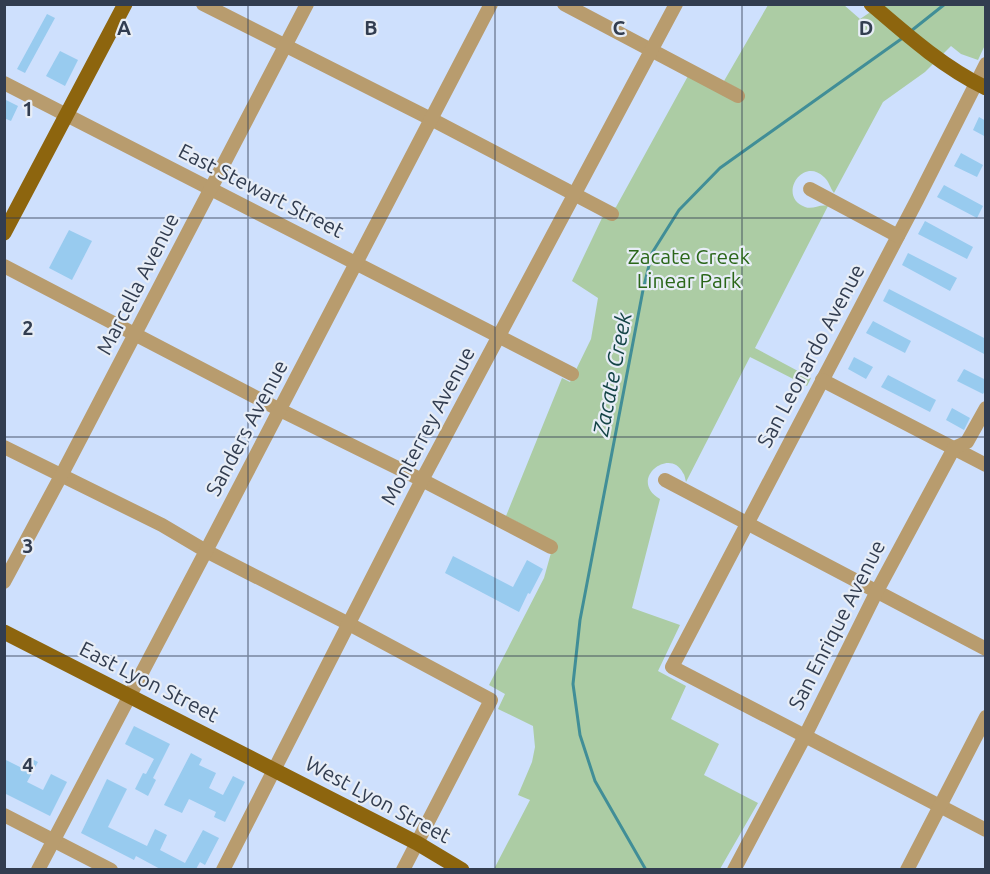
<svg xmlns="http://www.w3.org/2000/svg" width="990" height="874" font-family="Ubuntu,sans-serif">
  <style>
    .green { fill: #accca4 }
    .lines { fill: none; stroke-linecap: round; stroke-linejoin: round }
    .stream { stroke: #418e97; stroke-width: 3 }
    .building { fill: #98cbef }
    .minor { stroke: #b89c6e; stroke-width: 14 }
    .major { stroke: #8d650e; stroke-width: 15 }
    .grid { fill: none; stroke: #323d50; stroke-width: 1.5; stroke-opacity: 0.55 }
    .labels { text-anchor: middle; stroke-width: 4.5; stroke-linejoin: round; paint-order: stroke }
    .street-label { font-size: 21px; fill: #323d50; stroke: #e7edf6 }
    .park-label { font-size: 21px; fill: #2a6619; stroke: #e7edf6 }
    .water-label { font-size: 22px; font-style: italic; fill: #144446; stroke: #e7edf6 }
    .grid-label { font-size: 20px; text-anchor: middle; font-weight: bold; fill: #323d50; stroke: #e7edf6; stroke-width: 4.5; stroke-linejoin: round; paint-order: stroke }
  </style>
  <rect width="100%" height="100%" fill="#cee0fd"/>
  <!-- green -->
  <path class="green" d="M768 5H844L860 19 881 5H985V45L978 60 961 54 951 46 925 72 883 102 834 193C830 188 829 181 824 177 802 156 777 197 805 207 813 210 819 204 828 206L755 348 811 378 807 386 750 357 686 482C685 479 685 475 683 473 670 446 627 480 660 499L632 608 680 625 658 671 686 686 671 719 719 744 704 775 758 803 720 869H494L530 800 518 795 532 762 535 747 533 726 498 709 505 694 489 685 544 578 554 542 506 516 562 378 570 382 591 339 598 298 572 281 602 218 616 207 688 76 742 91 724 81Z"/>
  <g class="lines">
    <!-- stream -->
    <g class="stream">
      <path d="M911 31 945 4"/>
      <path d="M646 870 595 781 580 735 573 684 580 620 643 290 652 253 679 210 720 168 904 37"/>
    </g>
  </g>
  <!-- building -->
  <g class="building">
    <path d="M47 14 55 18 25 73 17 69Z"/>
    <path d="M60 51 78 60 65 86 46 76Z"/>
    <path d="M4 99 18 106 11 121 4 118Z"/>
    <path d="M979 117 986 121V137L973 130Z"/>
    <path d="M961 153 983 165 977 177 954 166Z"/>
    <path d="M944 185 983 206 977 218 937 197Z"/>
    <path d="M925 221 973 247 967 259 918 234Z"/>
    <path d="M69 230 92 241 72 280 49 268Z"/>
    <path d="M908 253 957 278 950 291 902 265Z"/>
    <path d="M889 289 986 339V355L883 301Z"/>
    <path d="M873 321 911 341 905 353 866 333Z"/>
    <path d="M854 357 873 367 866 379 848 369Z"/>
    <path d="M964 369 986 380V389L983 394 957 381Z"/>
    <path d="M888 375 936 400 930 412 881 387Z"/>
    <path d="M952 408 970 418 964 430 946 420Z"/>
    <path d="M453 556 513 587 527 560 543 569 530 594 528 593 519 612 445 573Z"/>
    <path d="M134 726 170 744 153 778 156 780 148 796 135 789 143 773 146 774 154 759 125 744Z"/>
    <path d="M191 753 202 759 199 765 216 773 209 788 223 795 233 776 245 782 225 822 214 817 216 812 189 799 182 813 164 805Z"/>
    <path d="M28 757 38 762 27 782 43 790 51 774 67 782 50 816 4 793V759L22 768Z"/>
    <path d="M107 779 127 789 108 827 147 846 155 829 167 835 160 850 185 863 203 830 219 838 205 865 200 862 196 869 198 870H162L136 856 134 860 81 833Z"/>
  </g>
  <g class="lines">
    <!-- minor -->
    <g class="minor">
      <path d="M203 4 431 119 612 214"/>
      <path d="M564 4 738 96"/>
      <path d="M986 64 917 200 672 667 986 830"/>
      <path d="M4 83 572 374"/>
      <path d="M810 189 898 236"/>
      <path d="M4 266 280 410 422 480 551 547"/>
      <path d="M822 380 986 465"/>
      <path d="M4 447 162 525 206 551 349 624 491 700 403 870"/>
      <path d="M665 480 986 649"/>
      <path d="M4 582 62 474 307 4"/>
      <path d="M4 815 111 870"/>
      <path d="M38 870 206 551 491 4"/>
      <path d="M223 870 422 480 676 4"/>
      <path d="M734 870 805 736 877 591 954 448 967 442 986 408"/>
      <path d="M907 870 986 717"/>
    </g>
    <!-- major -->
    <g class="major">
      <path d="M871 4C907 35 943 67 986 88"/>
      <path d="M4 233 125 4"/>
      <path d="M4 632 417 843 462 870"/>
    </g>
  </g>
  <!-- grid -->
  <path class="grid" d="M248 4V870M495 4V870M742 4V870M4 218H986M4 437H986M4 656H986"/>
  <g class="labels">
    <!-- street labels -->
    <g class="street-label">
      <text transform="translate(261 191) rotate(27)" y="7">East Stewart Street</text>
      <text transform="translate(138 284) rotate(-63)" y="7">Marcella Avenue</text>
      <text transform="translate(811 356) rotate(-62)" y="7">San Leonardo Avenue</text>
      <text transform="translate(428 426) rotate(-62)" y="7">Monterrey Avenue</text>
      <text transform="translate(247 428) rotate(-62)" y="7">Sanders Avenue</text>
      <text transform="translate(837 625) rotate(-63)" y="7">San Enrique Avenue</text>
      <text transform="translate(149 682) rotate(27)" y="7">East Lyon Street</text>
      <text transform="translate(378 800) rotate(28)" y="7">West Lyon Street</text>
    </g>
    <!-- park labels -->
    <g class="park-label">
      <text x="689" y="264">Zacate Creek<tspan x="689" dy="24">Linear Park</tspan></text>
    </g>
    <!-- water labels -->
    <g class="water-label">
      <text transform="translate(612 374) rotate(-79)" y="8">Zacate Creek</text>
    </g>
  </g>
  <g class="grid-label">
    <text x="124" y="35">A</text>
    <text x="371" y="35">B</text>
    <text x="619" y="35">C</text>
    <text x="866" y="35">D</text>
    <text x="28" y="116">1</text>
    <text x="28" y="335">2</text>
    <text x="28" y="553">3</text>
    <text x="28" y="772">4</text>
  </g>
  <!-- border -->
  <rect width="990" height="874" fill="none" stroke="#323d50" stroke-width="12"/>
</svg>
